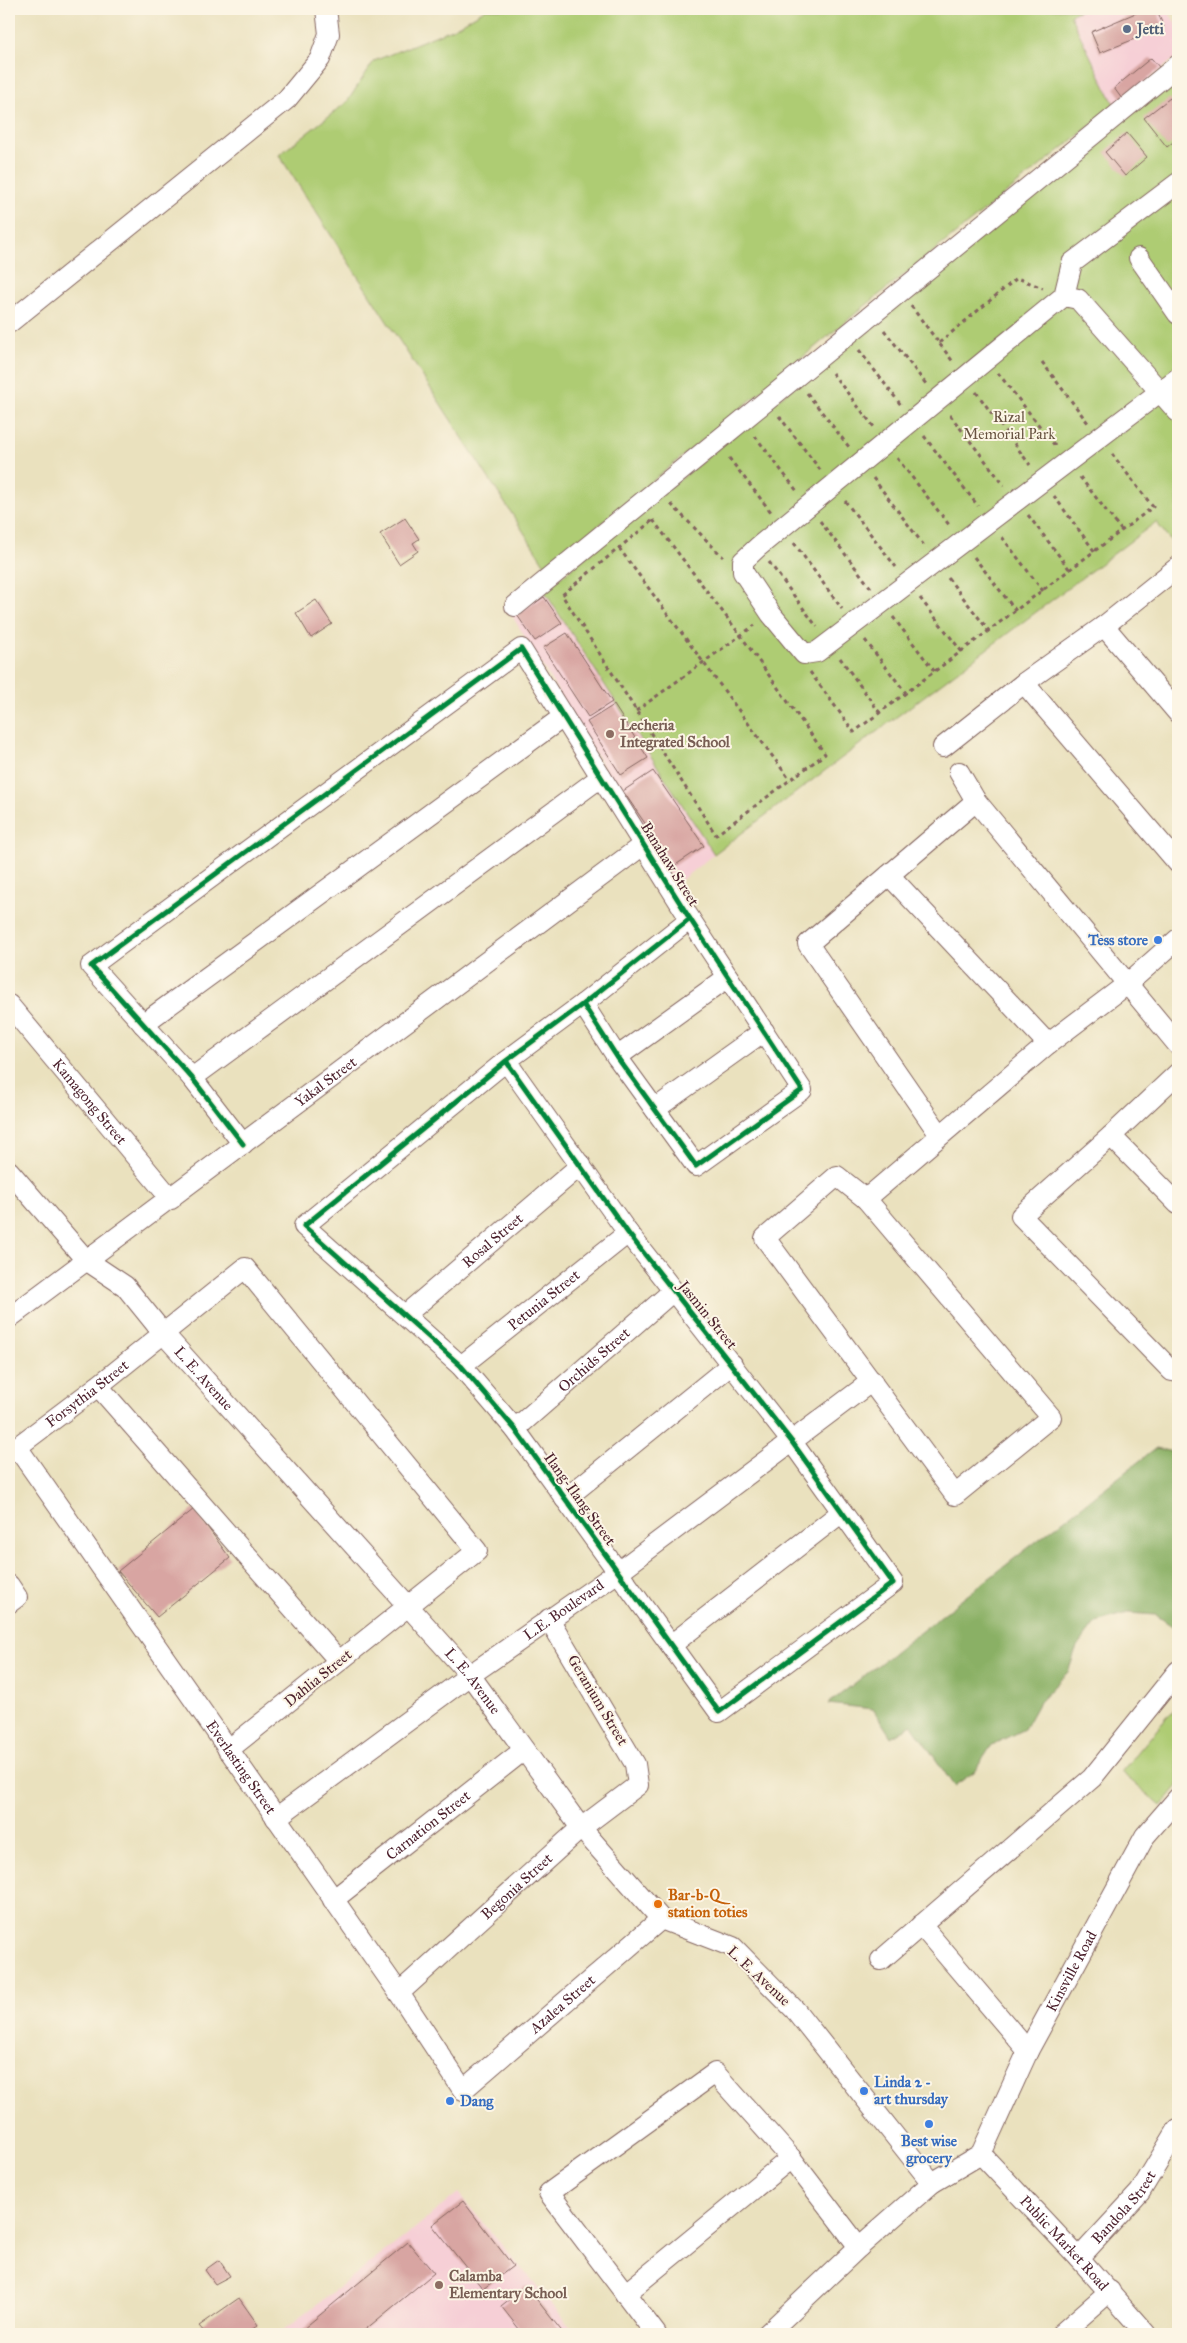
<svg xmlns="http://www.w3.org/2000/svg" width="1187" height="2343" font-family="'IM FELL Great Primer',serif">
	<rect width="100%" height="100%" fill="#fcf5e5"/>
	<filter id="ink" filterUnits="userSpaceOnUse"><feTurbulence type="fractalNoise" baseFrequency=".02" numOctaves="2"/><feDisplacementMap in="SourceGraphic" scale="10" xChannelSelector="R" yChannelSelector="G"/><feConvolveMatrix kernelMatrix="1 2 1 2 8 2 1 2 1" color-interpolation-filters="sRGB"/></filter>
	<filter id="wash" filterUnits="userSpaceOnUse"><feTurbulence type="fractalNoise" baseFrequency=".0096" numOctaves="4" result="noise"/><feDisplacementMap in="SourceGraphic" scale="20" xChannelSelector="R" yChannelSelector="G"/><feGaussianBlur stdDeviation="1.12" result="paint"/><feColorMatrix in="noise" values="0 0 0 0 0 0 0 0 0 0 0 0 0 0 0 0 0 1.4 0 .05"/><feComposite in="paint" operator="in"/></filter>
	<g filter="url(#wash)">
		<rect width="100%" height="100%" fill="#eae1be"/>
		<!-- built -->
		<g fill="#f6cfd6">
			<polygon points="1082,9 1167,9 1178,28 1178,56 1115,106 1070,14"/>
			<polygon points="544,591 714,854 675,885 511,614"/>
			<polygon points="458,2193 577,2334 278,2334 403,2238"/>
		</g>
		<!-- green -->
		<g fill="#aecc73" stroke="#7c764f">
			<polygon points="486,9 1082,9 1070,15 1115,106 855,314 547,568 279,155 347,102 374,61 454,28"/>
			<polygon points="1178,73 1178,550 1156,522 714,854 544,591"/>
			<polygon points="1176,1707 1178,1709 1178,1786 1161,1806 1121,1772"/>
		</g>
		<!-- forest -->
		<polygon fill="#8ab065" stroke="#6a6848" points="1156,1448 1178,1453 1178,1630 1156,1615 1128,1613 1096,1622 1077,1647 1068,1672 1039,1702 1024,1729 992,1745 974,1772 954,1786 912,1725 891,1737 873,1709 828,1704"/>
		<g id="blocks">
			<!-- building -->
			<g fill="#d8a5a2">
				<polygon points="1145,9 1156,9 1164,27 1100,53 1091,32"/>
				<polygon points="1151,58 1160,68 1122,99 1114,88"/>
				<polygon points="1170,98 1178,108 1178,138 1167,147 1144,118"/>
				<polygon points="1127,133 1147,157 1125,176 1105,152"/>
				<polygon points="405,518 419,539 413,543 418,551 399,564 380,534"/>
				<polygon points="544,597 562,623 535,641 517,615"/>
				<polygon points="316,600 332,624 311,638 296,613"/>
				<polygon points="567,633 612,702 588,717 543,648"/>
				<polygon points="614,705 648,758 621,775 587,722"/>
				<polygon points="653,771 704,846 674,866 623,791"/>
				<polygon points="194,1509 230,1558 157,1617 118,1571"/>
				<polygon points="463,2201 513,2266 483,2289 432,2225"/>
				<polygon points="408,2242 434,2273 360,2334 297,2334"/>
				<polygon points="219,2260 230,2276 215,2284 205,2270"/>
				<polygon points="526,2286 564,2334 523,2334 501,2306"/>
				<polygon points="239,2298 258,2325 246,2334 206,2334 199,2326"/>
			</g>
		</g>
	</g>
	<g filter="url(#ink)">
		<use href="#blocks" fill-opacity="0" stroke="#82635e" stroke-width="1"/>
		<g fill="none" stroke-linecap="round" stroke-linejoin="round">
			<defs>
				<g id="minor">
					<polyline points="1178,183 1072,263 1064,296 758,547 743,561 743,572 771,614 804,654 817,652 1178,378"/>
					<polyline points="1139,258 1178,314"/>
					<polyline points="1064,296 1078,299 1178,412"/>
					<polyline points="9,323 287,99 320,59 329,34 326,9"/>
					<polyline points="515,606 1178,65"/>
					<polyline points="1104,626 1178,713"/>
					<polyline points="1024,683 1178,863"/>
					<polyline points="943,747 1024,683 1104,626 1178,567"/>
					<polyline points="959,772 976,801 1178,1045"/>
					<polyline points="889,875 1048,1044"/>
					<path id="s1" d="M9 1005 171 1199"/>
					<polyline points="143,1024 563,717"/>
					<polyline points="617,1057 728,977"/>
					<polyline points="506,1061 628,1233 792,1442 893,1583 719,1712 515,1429 461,1366 304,1226 506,1061 583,1004 690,919"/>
					<polyline points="1178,1073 1111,1136 1021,1216 1172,1371 1178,1372"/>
					<polyline points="192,1078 601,777"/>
					<polyline points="655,1109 764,1031"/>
					<polyline points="940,1135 808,944 976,801"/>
					<polyline points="1111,1136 1178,1204"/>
					<polyline points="243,1144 192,1078 91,966 521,649 690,919 802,1090 696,1166 617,1057 583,1004"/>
					<path id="s2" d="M9 1171 86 1260 125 1286 163 1333 470 1675 581 1828 661 1919 733 1947 796 2011 932 2183"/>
					<polygon points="837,1176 866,1199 1051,1417 955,1495 765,1238"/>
					<polyline points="866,1199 1048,1044 1126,985 1178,939"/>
					<path id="s3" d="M405 1315 581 1165"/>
					<path id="s4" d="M9 1318 643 845"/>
					<path id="s5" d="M461 1366 628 1233"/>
					<polyline points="98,1386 339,1661"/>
					<path id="s6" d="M515 1429 673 1291"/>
					<path id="s7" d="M17 1447 399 1993 463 2090 661 1919"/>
					<path id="s8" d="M9 1453 98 1386 245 1268 477 1551 228 1750"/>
					<polyline points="565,1499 732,1364"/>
					<polyline points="9,1585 17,1597 9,1603"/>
					<polyline points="671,1645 842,1512"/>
					<path id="s9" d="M276 1818 470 1675 618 1572 872 1381"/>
					<path id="s10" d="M333 1900 524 1750"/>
					<polyline points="921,1925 1028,2051"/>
					<polyline points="881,1960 1092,1778 1178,1671"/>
					<path id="s11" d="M399 1993 581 1828 638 1785 635 1764 549 1619"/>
					<path id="s12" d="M981 2154 1028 2051 1145 1836 1178 1798"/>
					<path id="s13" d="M981 2154 1079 2258 1146 2334"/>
					<path id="s14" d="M1079 2258 1140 2192 1178 2129"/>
					<polyline points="625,2294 791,2158"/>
					<polyline points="656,2334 549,2193 715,2073 791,2158 859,2247"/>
					<polyline points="767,2334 859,2247 932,2183 981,2154"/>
					<polyline points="1061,2334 1110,2291"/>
				</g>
			</defs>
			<!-- minor casing -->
			<use href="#minor" stroke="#82635e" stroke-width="22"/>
			<!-- path -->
			<g stroke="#82635e" stroke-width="3" stroke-dasharray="4 4" stroke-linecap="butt">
				<polyline points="911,306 954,363"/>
				<polyline points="884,330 926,384"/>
				<polyline points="939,343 1017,278 1043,288"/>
				<polyline points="859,350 901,405"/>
				<polyline points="1042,362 1088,423"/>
				<polyline points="832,373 874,427"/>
				<polyline points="998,373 1056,447"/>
				<polyline points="976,392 1030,465"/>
				<polyline points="807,393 849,447"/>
				<polyline points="950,415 1004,485"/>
				<polyline points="779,416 821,471"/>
				<polyline points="755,436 797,491"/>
				<polyline points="924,436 978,506"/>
				<polyline points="729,458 771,512"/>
				<polyline points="897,458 950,526"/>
				<polyline points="1080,477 1122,531"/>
				<polyline points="873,478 925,547"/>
				<polyline points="1054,496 1095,552"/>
				<polyline points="845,501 896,567"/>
				<polyline points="671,504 723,557"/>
				<polyline points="1028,515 1070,570"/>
				<polygon points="653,520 741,636 825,754 716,835 562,595"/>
				<polyline points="820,521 871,588"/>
				<polyline points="1002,537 1043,591"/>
				<polyline points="794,543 842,609"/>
				<polyline points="619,548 790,780"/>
				<polyline points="974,557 1016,611"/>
				<polyline points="769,562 817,627"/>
				<polyline points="948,578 989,631"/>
				<polyline points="920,598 962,652"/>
				<polyline points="893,617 935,672"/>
				<polyline points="865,640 906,693"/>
				<polyline points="840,658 880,713"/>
				<polyline points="810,672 854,732 1153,507 1112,454"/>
				<polyline points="636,711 755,625"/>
			</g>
			<!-- minor -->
			<use href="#minor" stroke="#fff" stroke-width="20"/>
			<defs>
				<g id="cycleway">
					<polyline points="506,1061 628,1233 792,1442 893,1583 719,1712 515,1429 461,1366 304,1226 506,1061 583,1004 690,919"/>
					<polyline points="243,1144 192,1078 91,966 521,649 690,919 802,1090 696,1166 617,1057 583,1004"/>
				</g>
			</defs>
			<!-- cycleway casing -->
			<use href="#cycleway" stroke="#fcf5e5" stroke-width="8"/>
			<!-- cycleway -->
			<use href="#cycleway" stroke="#00873e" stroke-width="5"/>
		</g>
	</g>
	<!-- markers -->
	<circle fill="#5c6f8a" stroke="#fcf5e5" stroke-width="2" cx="1127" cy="29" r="5"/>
	<g fill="#8d6e63" stroke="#fcf5e5" stroke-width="2">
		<circle cx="610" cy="734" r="5"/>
		<circle cx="439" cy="2285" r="5"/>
	</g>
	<g fill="#3f7fe0" stroke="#fcf5e5" stroke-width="2">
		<circle cx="1158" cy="940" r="5"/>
		<circle cx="864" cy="2091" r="5"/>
		<circle cx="450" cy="2101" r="5"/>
		<circle cx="929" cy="2124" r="5"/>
	</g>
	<circle fill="#e8710a" stroke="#fcf5e5" stroke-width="2" cx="658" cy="1904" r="5"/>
	<g text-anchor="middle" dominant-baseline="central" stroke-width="4" stroke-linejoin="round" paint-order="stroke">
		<!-- service labels -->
		<g font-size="15" font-weight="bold" fill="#4e5e75" stroke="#fcf5e5" text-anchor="start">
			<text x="1137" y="29">Jetti</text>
		</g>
		<!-- park labels -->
		<g font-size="15" fill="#685341" stroke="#fcf5e5">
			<text x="1009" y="417">Rizal<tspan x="1009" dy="17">Memorial Park</tspan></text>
		</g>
		<!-- education labels -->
		<g font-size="15" font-weight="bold" fill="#785e54" stroke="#fcf5e5" text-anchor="start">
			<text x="620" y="725">Lecheria<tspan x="620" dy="17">Integrated School</tspan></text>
			<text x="449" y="2276">Calamba<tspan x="449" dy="17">Elementary School</tspan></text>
		</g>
		<!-- street labels -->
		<g font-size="15" fill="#4a1f2b" stroke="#fcf5e5">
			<text transform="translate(670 864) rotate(58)">Banahaw Street</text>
			<text stroke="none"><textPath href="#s4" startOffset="395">Yakal Street</textPath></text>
			<text stroke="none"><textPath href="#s1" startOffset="126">Kamagong Street</textPath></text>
			<text stroke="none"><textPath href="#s3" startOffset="115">Rosal Street</textPath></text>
			<text stroke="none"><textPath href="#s5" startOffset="106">Petunia Street</textPath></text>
			<text transform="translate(708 1315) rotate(51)">Jasmin Street</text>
			<text stroke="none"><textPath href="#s6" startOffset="105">Orchids Street</textPath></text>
			<text stroke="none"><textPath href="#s2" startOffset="286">L. E. Avenue</textPath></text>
			<text stroke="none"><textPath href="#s8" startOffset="98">Forsythia Street</textPath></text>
			<text transform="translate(580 1499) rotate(54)">Ilang-Ilang Street</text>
			<text stroke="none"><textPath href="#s9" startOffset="355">L.E. Boulevard</textPath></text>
			<text transform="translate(318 1678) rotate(-39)">Dahlia Street</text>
			<text stroke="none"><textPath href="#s2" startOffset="691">L. E. Avenue</textPath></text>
			<text transform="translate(598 1700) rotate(59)">Geranium Street</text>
			<text stroke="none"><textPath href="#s7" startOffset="391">Everlasting Street</textPath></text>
			<text stroke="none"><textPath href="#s10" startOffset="121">Carnation Street</textPath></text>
			<text stroke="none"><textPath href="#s11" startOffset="159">Begonia Street</textPath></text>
			<text stroke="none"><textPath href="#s12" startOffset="204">Kinsville Road</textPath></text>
			<text transform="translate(759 1976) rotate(43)">L. E. Avenue</text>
			<text stroke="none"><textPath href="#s7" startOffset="914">Azalea Street</textPath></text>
			<text stroke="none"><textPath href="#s14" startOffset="68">Bandola Street</textPath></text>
			<text stroke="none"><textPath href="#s13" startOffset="122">Public Market Road</textPath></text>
		</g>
		<!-- shop labels -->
		<g font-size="15" font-weight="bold" fill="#366cbe" stroke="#fcf5e5" text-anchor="start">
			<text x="1148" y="940" text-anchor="end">Tess store</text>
			<text x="874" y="2082">Linda 2 -<tspan x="874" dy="17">art thursday</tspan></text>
			<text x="460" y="2101">Dang</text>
			<text x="929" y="2141" text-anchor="middle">Best wise<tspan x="929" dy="17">grocery</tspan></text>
		</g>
		<!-- food labels -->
		<g font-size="15" font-weight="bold" fill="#c56008" stroke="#fcf5e5" text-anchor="start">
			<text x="668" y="1895">Bar-b-Q<tspan x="668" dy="17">station toties</tspan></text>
		</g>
	</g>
	<!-- margin -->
	<rect width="1187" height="2343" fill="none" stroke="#fcf5e5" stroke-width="30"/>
</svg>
